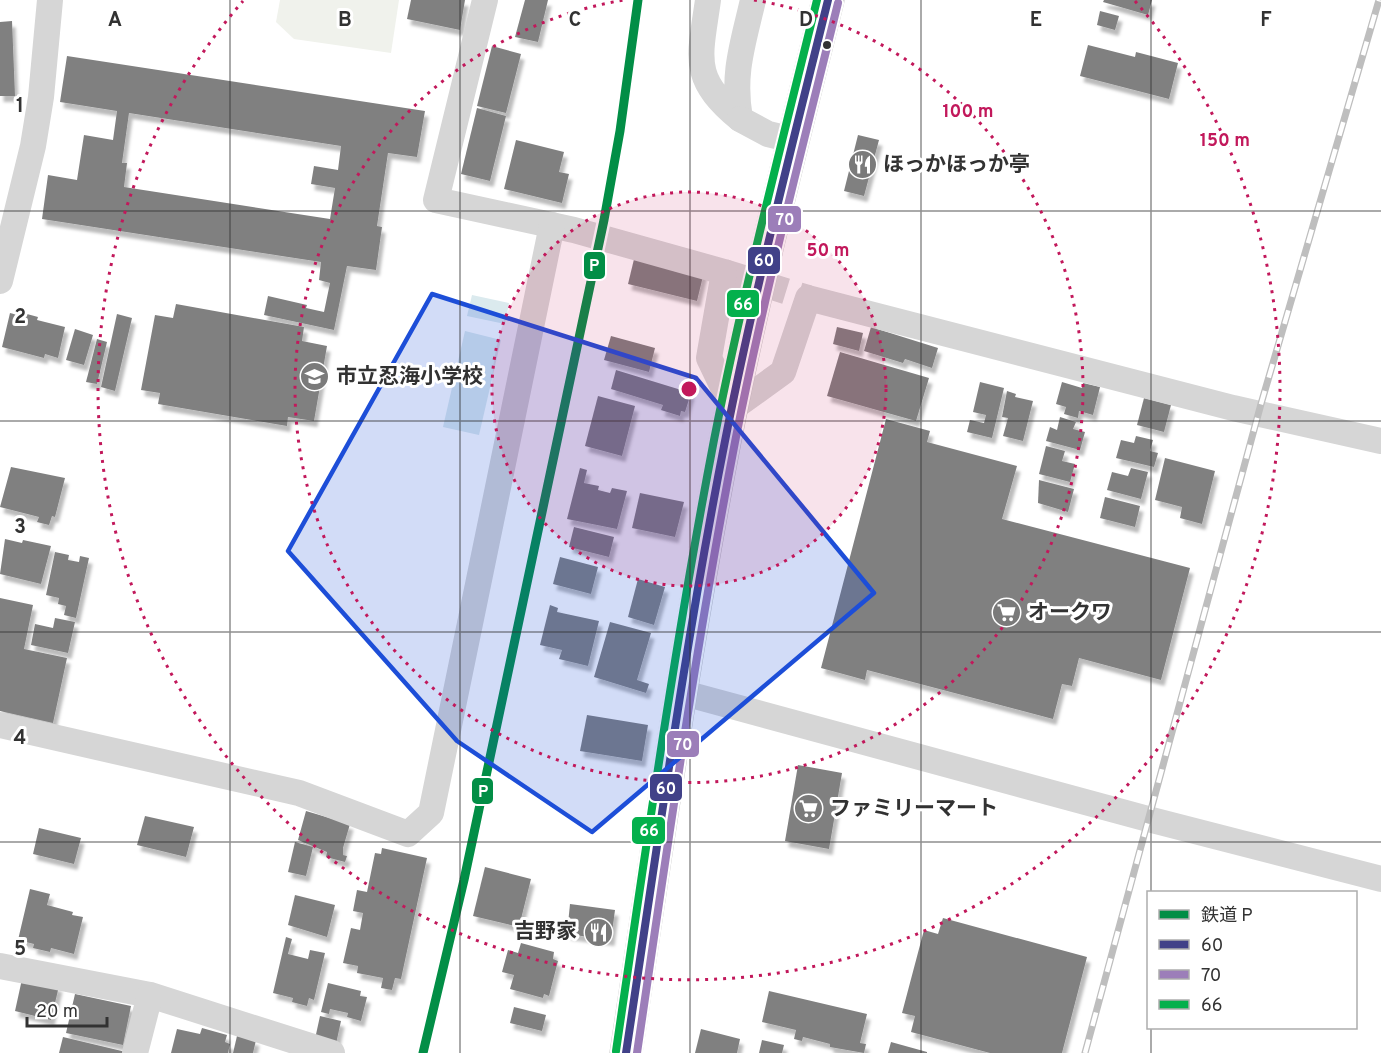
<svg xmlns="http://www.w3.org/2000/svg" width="1381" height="1053" font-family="Overpass,'Noto Sans JP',sans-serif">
	<defs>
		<filter id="shadow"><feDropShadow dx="3.5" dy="6" stdDeviation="1.5" flood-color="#0004"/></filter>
	</defs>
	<rect width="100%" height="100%" fill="#fff"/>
	<!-- green -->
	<polygon fill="#f0f2ec" points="280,0 399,0 391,53 294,39 276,22"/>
	<!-- water -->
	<g fill="#dbeaee">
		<polygon points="472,295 509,303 505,324 467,316"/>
		<polygon points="465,331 501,340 479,435 443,427"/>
	</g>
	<!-- building -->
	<g fill="#808080" fill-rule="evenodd" filter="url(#shadow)">
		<polygon points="411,0 465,0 460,30 407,19"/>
		<polygon points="525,0 548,0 538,42 515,37"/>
		<polygon points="1104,0 1152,0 1148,15 1103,2"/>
		<polygon points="1100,11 1119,16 1115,30 1097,25"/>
		<polygon points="12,21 15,96 0,96 0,22"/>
		<polygon points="1088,45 1135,57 1136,52 1178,63 1169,99 1080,76"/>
		<polygon points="492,46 521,54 506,113 477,106"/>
		<path d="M67 56 425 111 417 157 388 153 377 226 382 227 376 270 347 266 334 330 264 315 268 296 307 305 306 308 324 312 330 283 319 280 321 262 42 219 48 175 77 180 84 135 113 140 117 111 60 102ZM129 113 341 146 338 170 314 166 311 184 335 188 330 219 124 187 127 163H122Z"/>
		<polygon points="477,108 506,116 490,181 461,174"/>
		<polygon points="858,135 879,140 864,196 844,191"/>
		<polygon points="516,140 564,152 559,172 569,174 562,203 504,189"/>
		<polygon points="635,255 704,272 697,301 628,284"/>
		<polygon points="176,304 304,327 302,341 327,346 314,421 288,417 287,426 158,404 160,393 141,390 155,315 173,318"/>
		<polygon points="10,313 26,317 27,314 38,317 37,320 65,327 58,358 45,354 44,358 2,347"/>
		<polygon points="117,314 132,318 115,391 101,387"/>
		<polygon points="837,327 863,333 859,351 833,344"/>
		<polygon points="871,327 938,348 932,368 905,359 903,363 864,351"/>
		<polygon points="75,329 93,335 84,365 66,360"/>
		<polygon points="611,336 655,348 649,372 604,360"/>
		<polygon points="97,339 107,342 97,384 86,382"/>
		<polygon points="840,352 929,378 916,421 827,396"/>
		<polygon points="616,370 691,393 685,412 681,411 680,416 661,410 663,405 611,389"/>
		<polygon points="980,382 1004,388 992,438 967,432 970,420 984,423 986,415 973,412"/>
		<polygon points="1062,382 1082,388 1083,383 1100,387 1093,415 1079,411 1078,418 1064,414 1066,407 1056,404"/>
		<polygon points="1007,391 1016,394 1015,397 1033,401 1023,441 1003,436 1008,418 1002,417"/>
		<polygon points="598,396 635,406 622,456 585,446"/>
		<polygon points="1144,398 1171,405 1164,432 1137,425"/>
		<polygon points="1060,417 1076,422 1073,429 1085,432 1080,450 1046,441 1050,427 1057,430"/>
		<polygon points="886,419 930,431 927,442 1017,466 1002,519 1190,568 1161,680 1079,658 1072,686 1062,684 1053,719 867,670 865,680 821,668"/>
		<polygon points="1136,436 1153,440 1150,451 1158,453 1154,467 1116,458 1121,440 1134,443"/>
		<polygon points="1046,446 1065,451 1062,461 1075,464 1070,482 1039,474"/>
		<polygon points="1165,458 1215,471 1202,524 1180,518 1182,507 1155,500"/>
		<polygon points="11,467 65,478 55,517 52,516 49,525 37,522 39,517 0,507"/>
		<polygon points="580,468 587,470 584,483 599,486 598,490 610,493 612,488 627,491 617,529 567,519"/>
		<polygon points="1131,468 1148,472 1141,499 1107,490 1112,472 1128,476"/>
		<polygon points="1039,480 1074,489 1068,512 1038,503"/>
		<polygon points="640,493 684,502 675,537 632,528"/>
		<polygon points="1105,497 1140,506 1135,527 1100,518"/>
		<polygon points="574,527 614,537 609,557 569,547"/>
		<polygon points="5,539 22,543 23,540 51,546 41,584 0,574"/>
		<polygon points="55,552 69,555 68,560 79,562 80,556 89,558 76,618 64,615 66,606 58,604 59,598 46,595"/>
		<polygon points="560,557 598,567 591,594 553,584"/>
		<polygon points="638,579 665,587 654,625 628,617"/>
		<polygon points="0,598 33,605 24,649 67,658 53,723 0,711"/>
		<polygon points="550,605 558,608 557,612 599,621 588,666 559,659 562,650 540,645"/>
		<polygon points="55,618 75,622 68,653 31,645 35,624 53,628"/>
		<polygon points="610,622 651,633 637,680 649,684 646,693 594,677"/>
		<polygon points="587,715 648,725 642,761 580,751"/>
		<polygon points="798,765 842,773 829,849 785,841"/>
		<polygon points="306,811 350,824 343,848 343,855 347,856 345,862 326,857 327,852 298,840"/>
		<polygon points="145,816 194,827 186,857 137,845"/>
		<polygon points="39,828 81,838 74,864 33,854"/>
		<polygon points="295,842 313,847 306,876 288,872"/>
		<polygon points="382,848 427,858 401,979 395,978 392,990 381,988 383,978 357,973 358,966 343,963 351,928 360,930 363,913 353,911 357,890 367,892 375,853 381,854"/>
		<polygon points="485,867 531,879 519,927 473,916"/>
		<polygon points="30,889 50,894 47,905 73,912 72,915 83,917 74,954 51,948 50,952 33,948 34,944 18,940"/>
		<polygon points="295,895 335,905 327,937 288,925"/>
		<polygon points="570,904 615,910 611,940 567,934"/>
		<polygon points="943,918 1087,957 1062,1053 990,1053 911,1032 915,1016 902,1013 924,930 938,934"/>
		<polygon points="286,937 292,939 288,954 308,959 310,950 325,953 314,1000 309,998 307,1006 292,1002 293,998 273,993"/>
		<polygon points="521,943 554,952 553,959 558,961 549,996 544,994 543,998 510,989 514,975 502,972 508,950 518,953"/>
		<polygon points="22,979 59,986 51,1020 15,1011"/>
		<polygon points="328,983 361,991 360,996 367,997 361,1021 347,1017 348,1013 330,1009 329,1014 321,1012"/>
		<polygon points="769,991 867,1014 860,1043 866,1044 864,1053 830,1047 830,1044 803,1037 802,1041 794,1039 796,1030 762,1022"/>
		<polygon points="75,994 131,1006 123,1045 66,1033"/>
		<polygon points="514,1007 546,1015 542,1031 510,1023"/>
		<polygon points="320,1016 341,1021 336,1044 315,1039"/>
		<polygon points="202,1028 227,1035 225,1042 230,1044 228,1053 171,1053 177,1029 200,1034"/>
		<polygon points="701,1029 740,1039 737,1053 695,1053"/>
		<polygon points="237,1036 256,1040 253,1053 233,1053"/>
		<polygon points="63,1037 126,1052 126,1053 59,1053"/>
		<polygon points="762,1040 784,1045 782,1053 759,1053"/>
		<polygon points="891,1042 927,1052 927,1053 888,1053"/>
	</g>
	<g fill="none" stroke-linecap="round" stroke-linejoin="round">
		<!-- minor-tunnel -->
		<polyline stroke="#d6d6d6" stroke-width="26" stroke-dasharray="26 13" stroke-linecap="butt" points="724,272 808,298"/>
		<!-- minor -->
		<g stroke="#d6d6d6" stroke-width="26">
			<polyline points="485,0 436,200 574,230 724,272 709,358 733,408 783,372 808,298 1233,408 1381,441"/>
			<path d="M708 0C700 58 690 78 740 119 732 73 743 44 753 0"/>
			<polyline points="740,119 768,134 793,140"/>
			<polyline points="0,281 33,146 41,97 50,0"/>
			<polyline points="680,692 1148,819 1381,879"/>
			<polyline points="0,725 299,793 408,834 431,813 552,225"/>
			<polyline points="0,966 150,995 332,1053"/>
			<polyline points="135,1053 150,995"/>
		</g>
		<!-- highway -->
		<path stroke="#c4c4c4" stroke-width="33" d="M626 1053C657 848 686 644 725 441 754 293 792 146 828 0"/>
		<defs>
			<polyline id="rail" points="1085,1053 1261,404 1379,0"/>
		</defs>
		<!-- rail casing -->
		<use href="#rail" stroke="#bebebe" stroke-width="7"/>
		<!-- rail -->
		<use href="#rail" stroke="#fff" stroke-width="4.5" stroke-dasharray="14" stroke-linecap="butt"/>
		<defs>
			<path id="bus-1" d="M626 1053C657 849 685 644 725 441 754 293 792 146 828 0"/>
			<path id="bus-2" d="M637 1053C667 849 696 645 735 442 764 295 802 149 838 3"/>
			<path id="bus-3" d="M616 1051C646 847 675 643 714 440 743 292 781 146 817 0"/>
		</defs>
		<!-- bus-1 casing -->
		<use href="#bus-1" stroke="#fff" stroke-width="12"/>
		<!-- bus-2 casing -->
		<use href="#bus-2" stroke="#fff" stroke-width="12"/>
		<!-- bus-3 casing -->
		<use href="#bus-3" stroke="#fff" stroke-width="12"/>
		<!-- bus-1 -->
		<use href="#bus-1" stroke="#414188" stroke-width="8"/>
		<!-- bus-2 -->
		<use href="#bus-2" stroke="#9c7eb9" stroke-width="8"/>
		<!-- bus-3 -->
		<use href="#bus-3" stroke="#04b04c" stroke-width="8"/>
		<defs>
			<polyline id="rail-1" points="423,1053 464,880 604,220 620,131 638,0"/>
		</defs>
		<!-- rail-1 casing -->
		<use href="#rail-1" stroke="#fff" stroke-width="14"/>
		<!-- rail-1 -->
		<use href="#rail-1" stroke="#028e46" stroke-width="9"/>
	</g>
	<!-- marked area -->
	<path fill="#1d4ed8" fill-opacity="0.2" stroke="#1d4ed8" stroke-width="4.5" stroke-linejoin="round" d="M432 294 696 378 874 593 592 832 457 741 288 551Z"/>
	<!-- grid -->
	<path fill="none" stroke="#323232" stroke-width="1.5" stroke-opacity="0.55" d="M230 0V1053M460 0V1053M690 0V1053M921 0V1053M1151 0V892M0 211H1381M0 421H1381M0 632H1381M0 842H1381M1151 1028V1053"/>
	<!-- distance rings -->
	<circle cx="689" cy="389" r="197" fill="#c2185b" fill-opacity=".12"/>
	<g fill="none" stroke="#c2185b" stroke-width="3" stroke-dasharray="3 6">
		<circle cx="689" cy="389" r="197"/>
		<path d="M754 0A394 394 0 1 1 624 0"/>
		<path d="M1135 1A591 591 0 1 1 243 1"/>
	</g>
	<!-- icons -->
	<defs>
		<symbol id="restaurant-disc" viewBox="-11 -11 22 22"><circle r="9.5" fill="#7a7a7a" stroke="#fff"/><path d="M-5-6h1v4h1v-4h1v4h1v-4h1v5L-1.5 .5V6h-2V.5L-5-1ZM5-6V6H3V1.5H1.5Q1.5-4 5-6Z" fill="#fff"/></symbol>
		<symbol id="school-disc" viewBox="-11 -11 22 22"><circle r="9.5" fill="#7a7a7a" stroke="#fff"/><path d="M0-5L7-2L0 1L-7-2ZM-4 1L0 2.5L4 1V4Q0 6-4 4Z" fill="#fff"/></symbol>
		<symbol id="supermarket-disc" viewBox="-11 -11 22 22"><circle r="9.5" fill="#7a7a7a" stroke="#fff"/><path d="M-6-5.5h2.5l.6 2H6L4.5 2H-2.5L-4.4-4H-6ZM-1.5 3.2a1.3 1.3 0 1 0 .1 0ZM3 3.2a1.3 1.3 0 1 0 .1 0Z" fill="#fff"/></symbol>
	</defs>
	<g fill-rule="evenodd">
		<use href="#restaurant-disc" x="846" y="148" width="33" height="33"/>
		<use href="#school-disc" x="298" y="360" width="33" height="33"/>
		<use href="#supermarket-disc" x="990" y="596" width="33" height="33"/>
		<use href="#supermarket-disc" x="792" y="792" width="33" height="33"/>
		<use href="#restaurant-disc" x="582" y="916" width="33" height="33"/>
	</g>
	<!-- markers -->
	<circle fill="#323232" stroke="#fff" stroke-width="2" cx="827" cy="45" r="5"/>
	<g text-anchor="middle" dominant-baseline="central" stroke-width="6" stroke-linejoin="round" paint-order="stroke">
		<!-- poi labels -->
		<g font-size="21" font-weight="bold" fill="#323232" stroke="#fff" text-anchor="start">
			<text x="883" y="165">ほっかほっか亭</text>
			<text x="336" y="377">市立忍海小学校</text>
			<text x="1028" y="613">オークワ</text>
			<text x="830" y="809">ファミリーマート</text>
			<text x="577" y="932" text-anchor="end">吉野家</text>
		</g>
	</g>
	<g font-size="20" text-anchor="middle" font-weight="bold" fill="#323232" stroke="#fff" stroke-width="6" stroke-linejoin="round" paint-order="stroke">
		<text x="115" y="26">A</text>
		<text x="345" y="26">B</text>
		<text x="575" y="26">C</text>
		<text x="806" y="26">D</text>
		<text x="1036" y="26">E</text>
		<text x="1266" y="26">F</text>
		<text x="20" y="112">1</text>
		<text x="20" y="323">2</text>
		<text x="20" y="533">3</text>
		<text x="20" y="744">4</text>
		<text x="20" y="955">5</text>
	</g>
	<circle cx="689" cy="389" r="9" fill="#c2185b" stroke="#fff" stroke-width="3"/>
	<g font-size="18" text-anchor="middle" font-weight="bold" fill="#c2185b" stroke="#fff" stroke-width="6" stroke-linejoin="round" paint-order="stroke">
		<text x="968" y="117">100 m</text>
		<text x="1225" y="146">150 m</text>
		<text x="828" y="256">50 m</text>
	</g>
	<g stroke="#fff" stroke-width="2">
		<rect x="767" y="205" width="35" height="28" rx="6" fill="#9c7eb9"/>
		<rect x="747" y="246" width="34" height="29" rx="6" fill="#414188"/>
		<rect x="583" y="251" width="23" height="29" rx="6" fill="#028e46"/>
		<rect x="726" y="289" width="34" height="29" rx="6" fill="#04b04c"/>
		<rect x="666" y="730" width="34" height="28" rx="6" fill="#9c7eb9"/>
		<rect x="649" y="773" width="34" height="29" rx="6" fill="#414188"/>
		<rect x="471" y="777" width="23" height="28" rx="6" fill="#028e46"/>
		<rect x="631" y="816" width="35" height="29" rx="6" fill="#04b04c"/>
	</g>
	<g font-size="16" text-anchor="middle" font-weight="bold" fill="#fff">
		<text x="785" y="225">70</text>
		<text x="764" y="266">60</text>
		<text x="594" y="271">P</text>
		<text x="743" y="310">66</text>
		<text x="683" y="750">70</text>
		<text x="666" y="794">60</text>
		<text x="483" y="797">P</text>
		<text x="649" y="836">66</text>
	</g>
	<!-- legend -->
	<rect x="1147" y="891" width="210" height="138" fill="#ffffff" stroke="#adadad" stroke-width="1.5"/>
	<rect x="1159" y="910" width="30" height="9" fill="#028e46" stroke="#adadad" stroke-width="1.5"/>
	<text x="1201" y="921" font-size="18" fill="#323232">鉄道 P</text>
	<rect x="1159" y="940" width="30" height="9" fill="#414188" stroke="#adadad" stroke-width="1.5"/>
	<text x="1201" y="951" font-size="18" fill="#323232">60</text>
	<rect x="1159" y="970" width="30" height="9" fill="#9c7eb9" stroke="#adadad" stroke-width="1.5"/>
	<text x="1201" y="981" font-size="18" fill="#323232">70</text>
	<rect x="1159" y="1000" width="30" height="9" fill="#04b04c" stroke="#adadad" stroke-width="1.5"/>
	<text x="1201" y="1011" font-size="18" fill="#323232">66</text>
	<!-- scale -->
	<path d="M27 1017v9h80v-9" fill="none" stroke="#323232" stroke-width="3"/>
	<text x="36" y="1017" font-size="18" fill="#323232" stroke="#ffffff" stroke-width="4.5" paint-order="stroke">20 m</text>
</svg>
